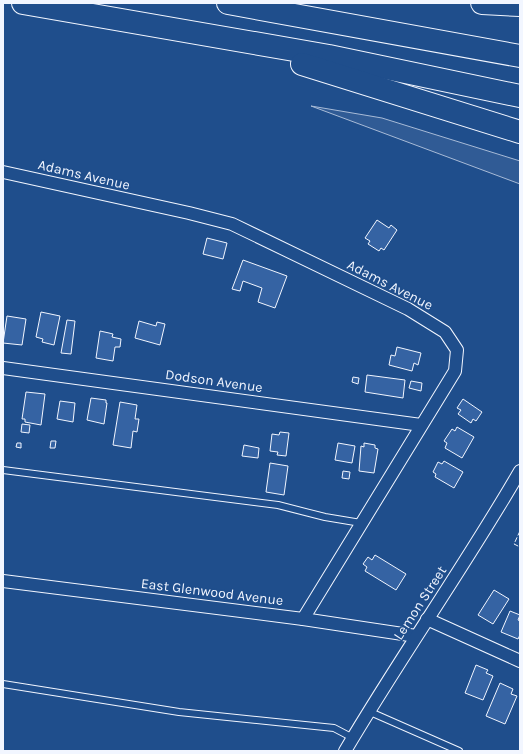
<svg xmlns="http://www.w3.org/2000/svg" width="523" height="754" font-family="Karla,sans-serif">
	<rect width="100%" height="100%" fill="#1f4e8c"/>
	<!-- built -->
	<polygon fill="#305b95" stroke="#a8bbd7" points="311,106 382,118 520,161 520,184"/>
	<!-- building -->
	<g fill="#3563a3" stroke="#f2f6ff">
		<polygon points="377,220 389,228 391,225 397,230 384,250 381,248 379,251 368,244 370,241 365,238"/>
		<polygon points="207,238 227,243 223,259 203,254"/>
		<polygon points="243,260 287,276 275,308 258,302 262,288 243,281 240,291 232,289"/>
		<polygon points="41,312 60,316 54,345 42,342 43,339 36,337"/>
		<polygon points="7,316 26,319 22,345 3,343"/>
		<polygon points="67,320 75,321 71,354 61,353"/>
		<polygon points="139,321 156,326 157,322 165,324 160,345 135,338"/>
		<polygon points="100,331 109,333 113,334 112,337 121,339 120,347 115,347 113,361 96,358"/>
		<polygon points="397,347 421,353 418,365 414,363 412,371 389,365 391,355 395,356"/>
		<polygon points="367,375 405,380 403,398 365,392"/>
		<polygon points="353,377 359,378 358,384 352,382"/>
		<polygon points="411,381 422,383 421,391 409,388"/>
		<polygon points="26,392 45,394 41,425 25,422 25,419 22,419"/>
		<polygon points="91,398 106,400 106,403 107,403 104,424 87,420"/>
		<polygon points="463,399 482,412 476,421 473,419 471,423 458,414 461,410 457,408"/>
		<polygon points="60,401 75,403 73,422 57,419"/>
		<polygon points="120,402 137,405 135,419 139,419 137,432 133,431 131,448 113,445"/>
		<polygon points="22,424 30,425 29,433 21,432"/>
		<polygon points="457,427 474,437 462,458 445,448 447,443 444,441 452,429 455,431"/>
		<polygon points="280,432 289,433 286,456 277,455 278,452 270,451 272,434 279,435"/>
		<polygon points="51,441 56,441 55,448 50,448"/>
		<polygon points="17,443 21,443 21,448 16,447"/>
		<polygon points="338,443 355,446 352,463 335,460"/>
		<polygon points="364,443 375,445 375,448 378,449 374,473 359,471 361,446 364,447"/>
		<polygon points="244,445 259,448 258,458 242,456"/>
		<polygon points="444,461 463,472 454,488 435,477 436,474 433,472 438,462 442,464"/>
		<polygon points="270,463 288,466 284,495 266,492"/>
		<polygon points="343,471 350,472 349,479 342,478"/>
		<polygon points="375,555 406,574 396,590 365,571 367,567 363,564 368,557 372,560"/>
		<polygon points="494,590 509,599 493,624 478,615"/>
		<polygon points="510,611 520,615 518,620 520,621 520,635 518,639 501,632"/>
		<polygon points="476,665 488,670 486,673 493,676 483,700 465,693"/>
		<polygon points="500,683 513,689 511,694 517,696 505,724 486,716"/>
	</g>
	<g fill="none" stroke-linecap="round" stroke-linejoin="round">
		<defs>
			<g id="lane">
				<polyline points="3,470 278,505 325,517 361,523"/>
				<polyline points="3,684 179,712 334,728 353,738"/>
				<polyline points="368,711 459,751"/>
			</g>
			<g id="street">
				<polyline points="3,172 189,213 232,224 408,309 445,332 457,350 455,371 303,619"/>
				<polyline points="3,368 421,425"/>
				<polyline points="3,581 303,619 416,636"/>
				<polyline points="427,619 520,661"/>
				<path d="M345 751C401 656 465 566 520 471"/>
			</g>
			<g id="highway">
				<polyline points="23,3 329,56 520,96"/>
				<polyline points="228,3 520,56"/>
				<polyline points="482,3 520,5"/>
				<polyline points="302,64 520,132"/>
			</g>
		</defs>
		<!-- lane casing -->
		<use href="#lane" stroke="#f2f6ff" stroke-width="8"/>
		<!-- street casing -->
		<use href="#street" stroke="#f2f6ff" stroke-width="14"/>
		<!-- highway casing -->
		<use href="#highway" stroke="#f2f6ff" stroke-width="24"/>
		<!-- lane -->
		<use href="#lane" stroke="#1f4e8c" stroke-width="6"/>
		<!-- street -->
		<use href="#street" stroke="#1f4e8c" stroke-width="12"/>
		<!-- highway -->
		<use href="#highway" stroke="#1f4e8c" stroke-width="22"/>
		<!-- fence -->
		<polyline stroke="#f2f6ff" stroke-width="1" stroke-dasharray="5 2" stroke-linecap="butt" points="520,531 514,544 520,547"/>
	</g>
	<g text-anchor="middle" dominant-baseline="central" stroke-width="3" stroke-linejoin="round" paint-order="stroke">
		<!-- street labels -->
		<g font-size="14" fill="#f2f6ff" stroke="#1f4e8c">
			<text transform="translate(84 175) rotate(13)">Adams Avenue</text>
			<text transform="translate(390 285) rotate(27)">Adams Avenue</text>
			<text transform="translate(214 381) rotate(8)">Dodson Avenue</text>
			<text transform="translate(212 592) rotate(7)">East Glenwood Avenue</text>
			<text transform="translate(420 603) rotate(-57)">Lemon Street</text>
		</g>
	</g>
	<!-- border -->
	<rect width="523" height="754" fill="none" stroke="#f2f6ff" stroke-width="8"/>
</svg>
